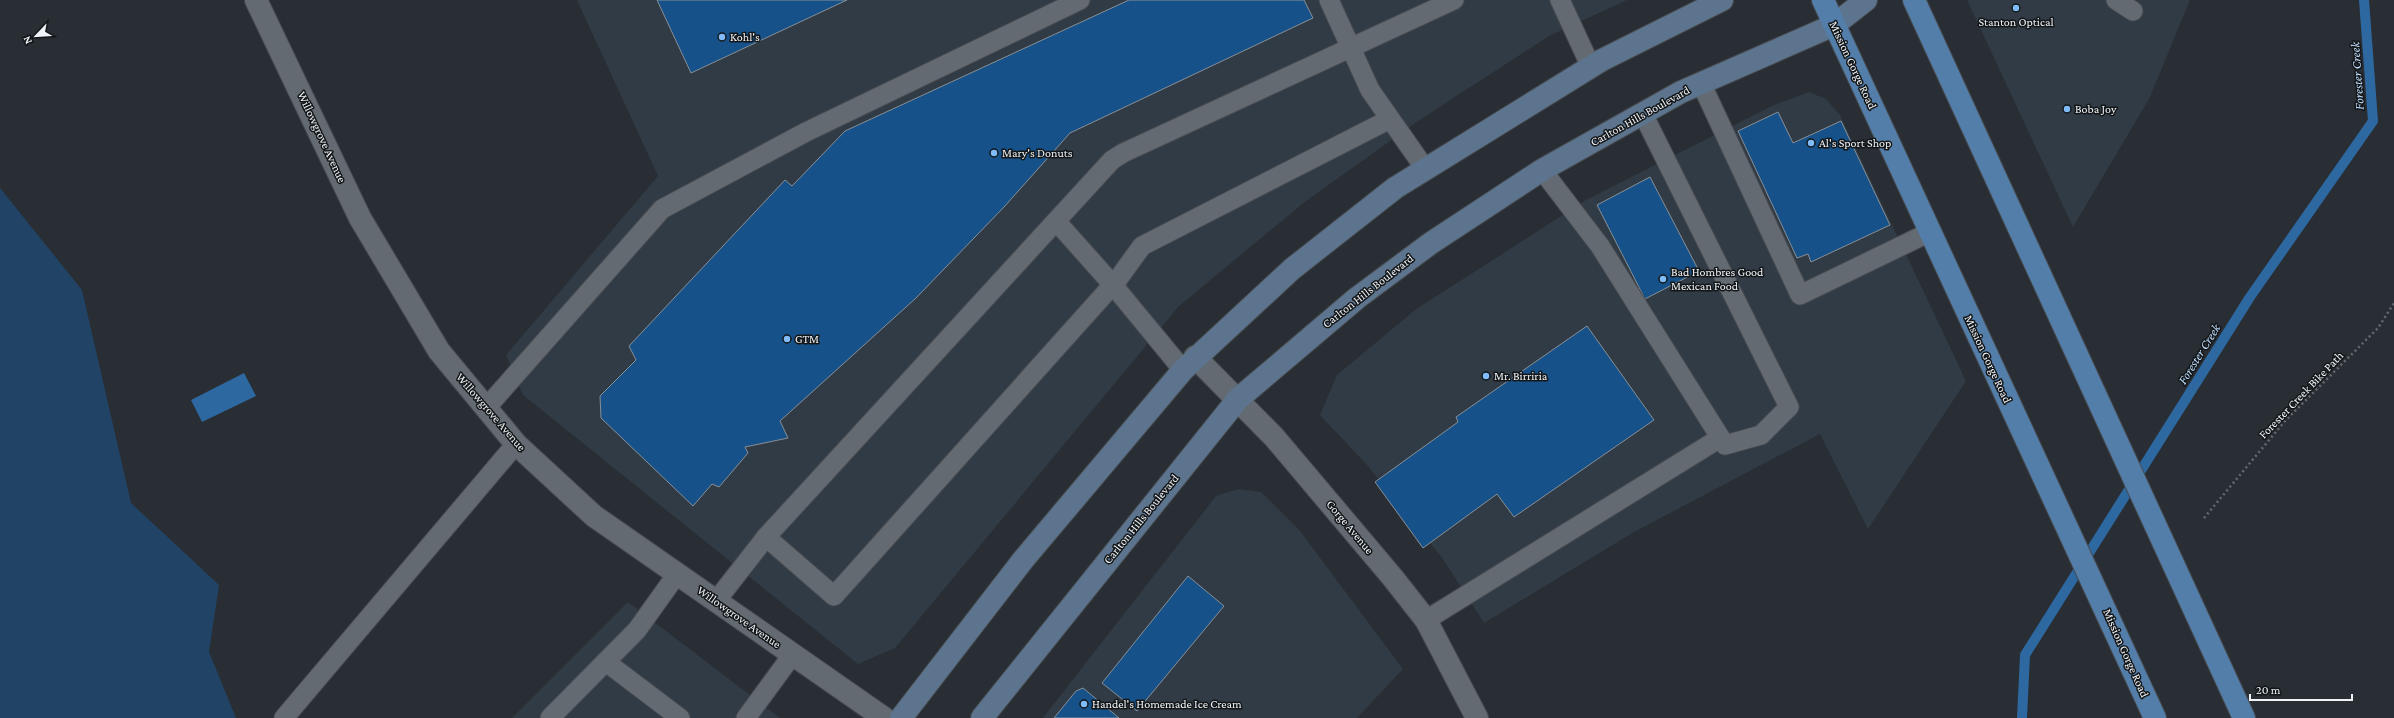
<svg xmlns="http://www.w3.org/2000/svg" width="2394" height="718" font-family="'Crimson Pro',serif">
	<rect width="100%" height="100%" fill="#282e34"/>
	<!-- built -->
	<g fill="#313b45">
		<polygon points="577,0 1627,0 1549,36 1421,119 1306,201 1179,306 895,648 858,664 523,395 506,355 658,176"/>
		<polygon points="1967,0 2190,0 2149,99 2073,227"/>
		<polygon points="1809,92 1826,99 1840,115 1966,381 1868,529 1820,434 1634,532 1484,623 1443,559 1367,465 1320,415 1337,375 1415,310 1586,200 1774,105"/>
		<polygon points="1238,489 1261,492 1300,531 1403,669 1357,718 1043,718 1216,496"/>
		<polygon points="628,602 780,718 512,718"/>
	</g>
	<!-- green -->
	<polygon fill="#214365" points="0,188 82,290 131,503 219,585 209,652 236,718 0,718"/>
	<!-- water -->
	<polygon fill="#2e68a0" points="244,373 256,396 202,422 191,400"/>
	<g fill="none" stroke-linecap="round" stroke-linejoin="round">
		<!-- stream -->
		<polyline stroke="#2e68a0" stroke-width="10" points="2022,718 2025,655 2250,297 2373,121 2364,0"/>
	</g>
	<!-- building -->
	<g fill="#165289" stroke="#888f96">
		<polygon points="657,0 847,0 691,73"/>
		<polygon points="1129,0 1304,0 1313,18 1070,133 1004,207 916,298 780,421 788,438 745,447 748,453 719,487 712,484 693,506 601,418 600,396 636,360 629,346 785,180 792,186 845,131"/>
		<polygon points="1778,112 1793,143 1841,121 1890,225 1811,262 1808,254 1797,258 1738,131"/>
		<polygon points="1650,177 1699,271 1645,299 1597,205"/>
		<polygon points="1587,326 1654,420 1514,517 1497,494 1423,548 1375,482 1458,422 1456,417"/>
		<polygon points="1188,576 1224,606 1137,711 1102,683"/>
		<polygon points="1083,688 1119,718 1054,718 1076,691"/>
	</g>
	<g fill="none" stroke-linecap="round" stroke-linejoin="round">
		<defs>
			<g id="service">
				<polyline points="1329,0 1370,90 1426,170"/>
				<polyline points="1560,0 1591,67"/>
				<polyline points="2116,0 2133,11"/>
				<polyline points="1701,83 1800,295 1930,232"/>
				<polyline points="1390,119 1142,246 1118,279 834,596 766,537 1112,160 1123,153 1454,0"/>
				<polyline points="1542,170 1600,246 1725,445 1761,435 1789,407 1643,114"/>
				<polyline points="1056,221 1113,285 1183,370"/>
				<polyline points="486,408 662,209 806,132 1080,0"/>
				<polyline points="716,601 766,537"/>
				<polyline points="1426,620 1720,438"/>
				<polyline points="606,662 680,718"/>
				<polyline points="284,718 516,444"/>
				<polyline points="550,718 637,630 677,574"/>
				<polyline points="746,718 793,654"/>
			</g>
			<g id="minor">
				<polyline points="256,0 360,218 439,351 516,444 594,516 884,718"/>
				<polyline points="1195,357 1274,437 1393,578 1426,620 1477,718"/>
			</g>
			<g id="secondary">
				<polyline points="901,718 1023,560 1183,370 1292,269 1395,188 1602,60 1722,0"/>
				<polyline points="982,718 1238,399 1357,298 1431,243 1542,170 1681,92 1834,25 1866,0"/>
			</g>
			<g id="primary">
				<polyline points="1823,0 2155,718"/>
				<polyline points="1914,0 2244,718"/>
			</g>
		</defs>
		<!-- service casing -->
		<use href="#service" stroke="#474b50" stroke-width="21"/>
		<!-- minor casing -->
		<use href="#minor" stroke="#474b50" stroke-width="24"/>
		<!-- secondary casing -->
		<use href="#secondary" stroke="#474b50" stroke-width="24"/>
		<!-- primary casing -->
		<use href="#primary" stroke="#474b50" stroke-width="24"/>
		<!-- path -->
		<polyline stroke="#646a6f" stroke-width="2.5" stroke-dasharray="2 3" stroke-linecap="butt" points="2204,518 2285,421 2378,328 2394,303"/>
		<!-- service -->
		<use href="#service" stroke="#646a71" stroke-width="19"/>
		<!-- minor -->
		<use href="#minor" stroke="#646a71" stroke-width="22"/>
		<!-- secondary -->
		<use href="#secondary" stroke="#5c748e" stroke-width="22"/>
		<!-- primary -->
		<use href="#primary" stroke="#537eaa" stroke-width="22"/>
	</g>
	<!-- markers -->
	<g fill="#81bcfa" stroke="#131618" stroke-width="1.5">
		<circle cx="2016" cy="8" r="4"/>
		<circle cx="722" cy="37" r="4"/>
		<circle cx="2067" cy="109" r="4"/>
		<circle cx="1811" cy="143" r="4"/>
		<circle cx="994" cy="153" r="4"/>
		<circle cx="1663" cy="279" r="4"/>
		<circle cx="787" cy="339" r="4"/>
		<circle cx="1486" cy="376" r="4"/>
		<circle cx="1084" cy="704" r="4"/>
	</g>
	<g text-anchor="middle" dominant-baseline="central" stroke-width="3" stroke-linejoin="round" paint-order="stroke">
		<!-- poi labels -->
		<g font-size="12" fill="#f0f4f8" stroke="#131618" text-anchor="start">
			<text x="2016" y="22" text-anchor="middle">Stanton Optical</text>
			<text x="730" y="37">Kohl's</text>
			<text x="2075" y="109">Boba Joy</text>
			<text x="1819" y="143">Al's Sport Shop</text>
			<text x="1002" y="153">Mary's Donuts</text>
			<text x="1671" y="272">Bad Hombres Good<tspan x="1671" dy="14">Mexican Food</tspan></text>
			<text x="795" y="339">GTM</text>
			<text x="1494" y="376">Mr. Birriria</text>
			<text x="1092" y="704">Handel's Homemade Ice Cream</text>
		</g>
		<!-- street labels -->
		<g font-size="12" fill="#f0f4f8" stroke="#131618">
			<text transform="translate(1853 65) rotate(65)">Mission Gorge Road</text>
			<text transform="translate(1640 116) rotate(-29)">Carlton Hills Boulevard</text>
			<text transform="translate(322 137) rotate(65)">Willowgrove Avenue</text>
			<text transform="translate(1368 291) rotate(-38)">Carlton Hills Boulevard</text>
			<text transform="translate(1988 359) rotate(65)">Mission Gorge Road</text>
			<text transform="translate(2301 395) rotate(-46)">Forester Creek Bike Path</text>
			<text transform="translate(491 412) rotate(49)">Willowgrove Avenue</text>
			<text transform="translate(1141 519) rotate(-51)">Carlton Hills Boulevard</text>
			<text transform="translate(1350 527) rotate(50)">Gorge Avenue</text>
			<text transform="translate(739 617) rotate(35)">Willowgrove Avenue</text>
			<text transform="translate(2126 653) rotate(66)">Mission Gorge Road</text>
		</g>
		<!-- water labels -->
		<g font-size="13" font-style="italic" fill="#c0dfff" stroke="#131618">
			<text transform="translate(2357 76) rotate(-94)">Forester Creek</text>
			<text transform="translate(2199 354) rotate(-58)">Forester Creek</text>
		</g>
	</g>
	<!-- north arrow -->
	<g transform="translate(36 36) rotate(245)" stroke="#131618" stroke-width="3" paint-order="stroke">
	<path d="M0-3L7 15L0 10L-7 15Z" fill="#f0f4f8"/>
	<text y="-6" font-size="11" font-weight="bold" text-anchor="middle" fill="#f0f4f8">N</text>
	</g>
	<!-- scale -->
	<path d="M2250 694v6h102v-6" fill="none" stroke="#f0f4f8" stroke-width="2"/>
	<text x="2256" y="694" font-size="12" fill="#f0f4f8" stroke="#131618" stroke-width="3" paint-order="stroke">20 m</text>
</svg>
